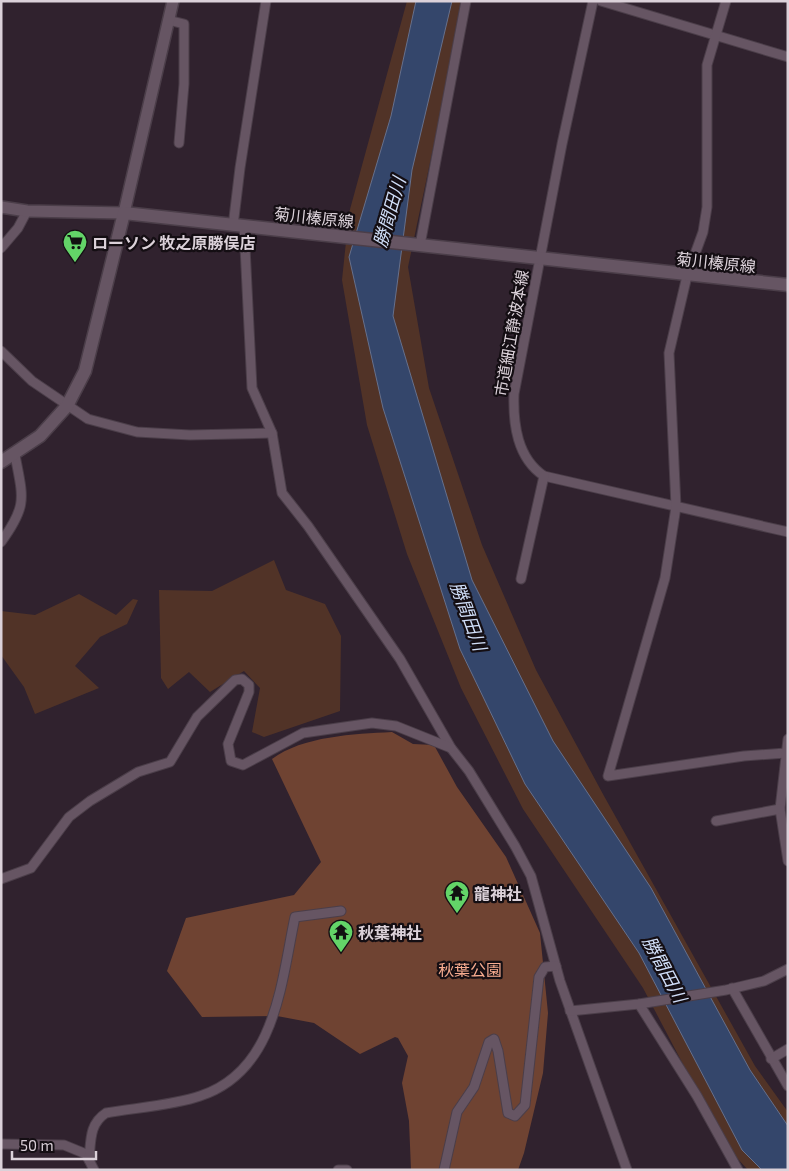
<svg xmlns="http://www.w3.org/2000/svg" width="789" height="1171" font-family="'Exo 2','Noto Sans JP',sans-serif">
	<rect width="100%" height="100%" fill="#30222e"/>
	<!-- green -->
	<g fill="#513327">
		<polygon points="407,1 464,1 408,267 429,388 482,545 536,670 604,796 755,1066 788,1112 788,1170 748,1170 726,1146 643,988 523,809 461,688 407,554 367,425 342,280 349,213"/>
		<polygon points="274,560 286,590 325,604 341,636 340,711 264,737 252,732 260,688 244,671 210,692 189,672 168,689 161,678 159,590 212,591"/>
		<polygon points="79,594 116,615 133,599 138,600 127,624 100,637 75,666 99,688 35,714 24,687 1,655 1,611 35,615"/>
	</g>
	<!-- forest -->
	<path fill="#6f4332" d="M392 732 413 744 434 745 457 787 506 857 540 933 548 1013 543 1073 524 1153 518 1170H411L409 1121 402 1083 408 1056 398 1038 395 1037 360 1054 314 1023 277 1016 202 1017 167 971 186 918 294 895 321 862 272 759C303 736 354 734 392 732Z"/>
	<!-- water -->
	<polygon fill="#34466b" stroke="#66708c" points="416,1 452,1 412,170 393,316 472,580 553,741 651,888 750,1070 788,1126 788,1170 762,1170 742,1150 639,953 525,784 460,649 383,408 349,257 391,116"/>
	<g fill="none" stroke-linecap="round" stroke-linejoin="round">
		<defs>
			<g id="minor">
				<path d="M593 1 562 144 514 394C513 424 517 458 544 476L788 532"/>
				<polyline points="601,1 788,57"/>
				<polyline points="726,1 707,65 707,207 703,232 687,276 669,353 676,507 665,578 608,776 744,756 786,753"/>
				<polyline points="168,20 184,24 184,84 179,143"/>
				<polyline points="233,226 240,168 266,1"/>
				<polyline points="244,227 252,388 272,433 282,493 308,526 400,659 451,748 469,771 515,846 531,876 560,981 627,1170"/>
				<polyline points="420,245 466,1"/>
				<polyline points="1,248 18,228 27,211"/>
				<polyline points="1,351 32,381 88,419 137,432 190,435 272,433"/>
				<path d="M1 542C28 505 23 498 15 455"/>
				<polyline points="521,579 544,476"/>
				<polyline points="788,739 780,809 788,861"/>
				<polyline points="716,821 780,809"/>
				<polyline points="1,879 31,868 69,817 90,801 138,772 170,762 197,717 235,680 242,679 249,685 249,692 228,744 231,761 243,765 303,733 372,723 396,726 451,748"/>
				<polyline points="732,988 788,1086"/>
				<polyline points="639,1004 697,1096 738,1170"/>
				<polyline points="570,1011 639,1004 726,990 764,981 788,969"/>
				<polyline points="771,1059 788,1049"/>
				<polyline points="1,1144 64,1145 86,1154 94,1170"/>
				<path d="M89 1160C91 1141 89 1124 106 1113 134 1108 175 1105 200 1096 276 1071 281 983 295 917L341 911"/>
				<polyline points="338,1170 347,1170"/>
				<polyline points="444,1170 457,1112 474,1087 489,1042 494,1039 498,1051 508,1113 515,1116 525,1105 539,977 545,967 556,966"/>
			</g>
			<polyline id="tertiary" points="1,207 27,211 124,213 173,1"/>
			<polyline id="secondary" points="1,462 40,436 67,406 85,371 124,213 788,285"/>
		</defs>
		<!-- minor casing -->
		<use href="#minor" stroke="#4b3e49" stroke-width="11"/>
		<!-- tertiary casing -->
		<use href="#tertiary" stroke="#4b3e49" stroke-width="14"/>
		<!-- secondary casing -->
		<use href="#secondary" stroke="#4b3e49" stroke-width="15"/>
		<!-- minor -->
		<use href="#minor" stroke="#665563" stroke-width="9"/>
		<!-- tertiary -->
		<use href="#tertiary" stroke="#665563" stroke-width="11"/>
		<!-- secondary -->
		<use href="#secondary" stroke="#665563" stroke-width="12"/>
	</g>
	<!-- icons -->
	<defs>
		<symbol id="supermarket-pin" viewBox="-11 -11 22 30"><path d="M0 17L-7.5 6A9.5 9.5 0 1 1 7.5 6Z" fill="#63d468" stroke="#140e13"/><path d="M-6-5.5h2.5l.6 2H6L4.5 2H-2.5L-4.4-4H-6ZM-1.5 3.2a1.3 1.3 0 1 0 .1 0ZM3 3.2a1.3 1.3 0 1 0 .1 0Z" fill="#111"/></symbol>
		<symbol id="temple-pin" viewBox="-11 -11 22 30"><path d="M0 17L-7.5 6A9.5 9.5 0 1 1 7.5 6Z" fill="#63d468" stroke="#140e13"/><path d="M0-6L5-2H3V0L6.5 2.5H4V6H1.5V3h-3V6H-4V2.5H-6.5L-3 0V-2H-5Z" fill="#111"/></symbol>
	</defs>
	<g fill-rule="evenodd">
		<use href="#supermarket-pin" x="61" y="228" width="28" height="38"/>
		<use href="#temple-pin" x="443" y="879" width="28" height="38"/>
		<use href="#temple-pin" x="327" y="918" width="28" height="38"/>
	</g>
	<g text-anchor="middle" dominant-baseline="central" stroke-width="4.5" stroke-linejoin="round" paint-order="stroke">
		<!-- street labels -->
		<g font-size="16" fill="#dbd1d9" stroke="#140e13">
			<text transform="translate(314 217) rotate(6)">菊川榛原線</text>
			<text transform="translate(716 262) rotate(6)">菊川榛原線</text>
			<text transform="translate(511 333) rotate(-80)">市道細江静波本線</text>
		</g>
		<!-- poi labels -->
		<g font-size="16" font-weight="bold" fill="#dbd1d9" stroke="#140e13" text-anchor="start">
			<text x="92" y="242">ローソン 牧之原勝俣店</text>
			<text x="474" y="893">龍神社</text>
			<text x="358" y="932">秋葉神社</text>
		</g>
		<!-- park labels -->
		<g font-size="16" fill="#f6ab8f" stroke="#140e13">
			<text x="470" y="969">秋葉公園</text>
		</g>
		<!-- water labels -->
		<g font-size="18" font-style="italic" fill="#cfddf7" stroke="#140e13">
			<text transform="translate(389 212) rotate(-74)">勝間田川</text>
			<text transform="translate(469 616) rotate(70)">勝間田川</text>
			<text transform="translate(665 969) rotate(62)">勝間田川</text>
		</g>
	</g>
	<!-- border -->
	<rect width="789" height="1171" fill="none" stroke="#dbd1d9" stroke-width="5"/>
	<!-- scale -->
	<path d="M12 1151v8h84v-8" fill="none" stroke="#dbd1d9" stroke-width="2.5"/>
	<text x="20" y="1151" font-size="15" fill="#dbd1d9" stroke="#140e13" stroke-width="4" paint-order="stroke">50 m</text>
</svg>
